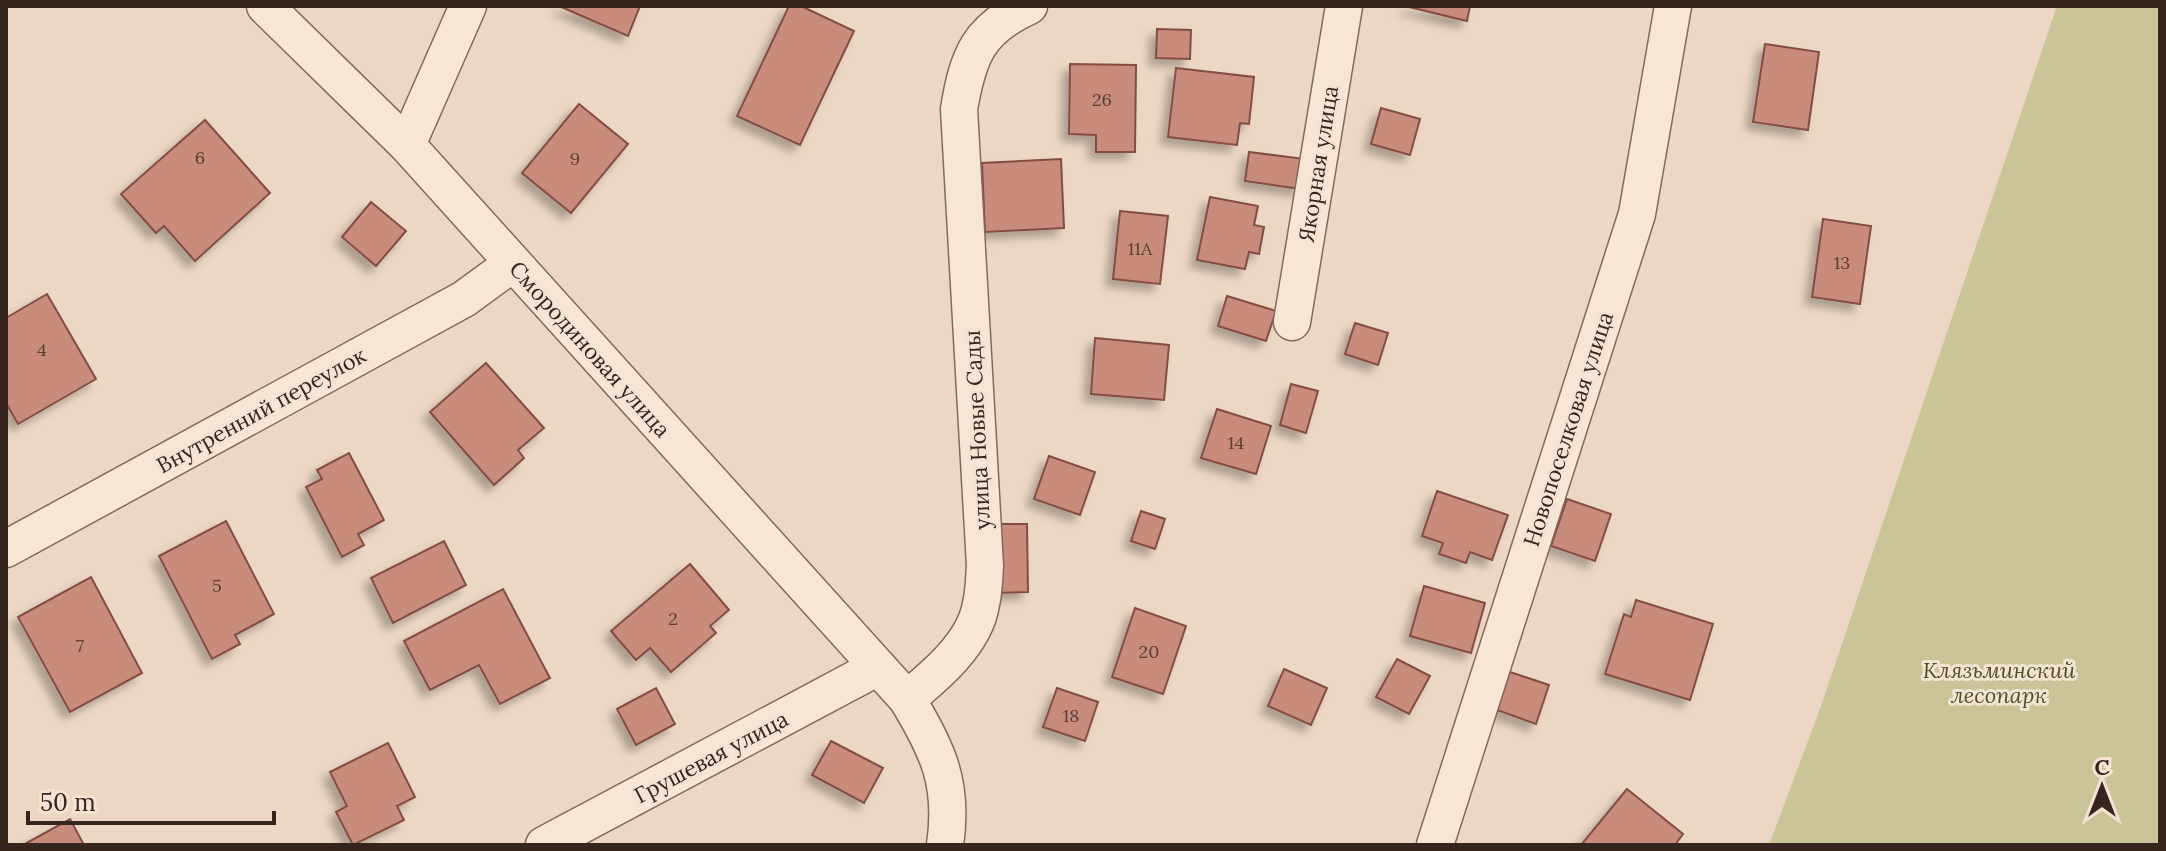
<svg xmlns="http://www.w3.org/2000/svg" width="2166" height="851" font-family="Lora,serif">
	<defs>
		<filter id="shadow"><feDropShadow dx="-7" dy="7" stdDeviation="4" flood-color="#0004"/></filter>
	</defs>
	<rect width="100%" height="100%" fill="#ecd7c4"/>
	<!-- green -->
	<polygon fill="#c9c598" points="2057,6 2160,6 2160,845 1769,845 1820,709"/>
	<!-- building -->
	<g fill="#c88b7b" stroke="#844e42" stroke-width="2" filter="url(#shadow)">
		<polygon points="559,6 640,6 628,36"/>
		<polygon points="789,6 801,6 854,31 800,145 737,116"/>
		<polygon points="1405,6 1470,6 1467,21"/>
		<polygon points="1157,29 1191,30 1190,59 1156,58"/>
		<polygon points="1765,44 1819,52 1808,130 1753,122"/>
		<polygon points="1070,64 1136,65 1135,152 1096,152 1096,135 1069,134"/>
		<polygon points="1176,68 1254,77 1249,124 1240,123 1237,145 1168,137"/>
		<polygon points="579,104 628,144 571,213 522,173"/>
		<polygon points="1381,108 1420,119 1410,155 1371,144"/>
		<polygon points="205,120 270,193 195,261 164,226 156,233 121,194"/>
		<polygon points="1249,152 1305,159 1301,189 1245,181"/>
		<polygon points="1061,159 1064,228 985,232 982,163"/>
		<polygon points="1210,197 1258,206 1254,225 1264,227 1259,254 1249,252 1245,269 1197,260"/>
		<polygon points="371,202 406,231 376,266 342,237"/>
		<polygon points="1120,211 1168,216 1160,284 1113,279"/>
		<polygon points="1823,219 1871,226 1860,304 1812,297"/>
		<polygon points="47,294 96,379 18,424 6,403 6,318"/>
		<polygon points="1227,296 1276,311 1266,341 1218,326"/>
		<polygon points="1355,323 1388,333 1378,365 1345,354"/>
		<polygon points="1095,338 1169,345 1164,400 1091,394"/>
		<polygon points="486,363 544,428 518,450 524,458 494,485 430,412"/>
		<polygon points="1291,384 1318,391 1306,433 1280,425"/>
		<polygon points="1217,409 1271,426 1256,474 1201,458"/>
		<polygon points="349,453 384,520 358,534 364,545 342,557 306,487 322,479 317,470"/>
		<polygon points="1049,456 1095,472 1080,515 1034,499"/>
		<polygon points="1437,491 1508,515 1492,560 1470,552 1466,563 1439,554 1443,543 1422,536"/>
		<polygon points="1567,499 1611,514 1595,561 1551,546"/>
		<polygon points="1141,511 1165,519 1155,549 1131,541"/>
		<polygon points="226,521 274,614 235,635 240,644 212,659 159,556"/>
		<polygon points="996,524 1027,524 1028,592 997,593"/>
		<polygon points="444,541 466,585 393,623 371,578"/>
		<polygon points="690,564 729,610 710,626 716,633 671,672 650,648 636,660 611,631"/>
		<polygon points="91,577 142,673 70,712 18,617"/>
		<polygon points="1424,586 1485,603 1471,653 1410,636"/>
		<polygon points="503,589 550,678 500,704 479,665 430,690 404,641"/>
		<polygon points="1636,600 1713,624 1690,700 1605,674 1624,614 1631,617"/>
		<polygon points="1135,608 1186,626 1163,694 1112,677"/>
		<polygon points="1397,659 1430,676 1409,714 1376,697"/>
		<polygon points="1284,669 1327,688 1311,725 1268,706"/>
		<polygon points="1510,672 1549,685 1536,724 1497,710"/>
		<polygon points="656,688 675,724 636,745 617,709"/>
		<polygon points="1057,688 1098,702 1085,741 1043,727"/>
		<polygon points="831,741 883,768 864,803 812,775"/>
		<polygon points="388,743 415,797 397,806 404,820 353,845 336,812 347,806 330,772"/>
		<polygon points="1627,789 1683,834 1675,845 1581,845"/>
		<polygon points="70,819 84,845 23,845"/>
	</g>
	<g fill="none" stroke-linecap="round" stroke-linejoin="round">
		<defs>
			<g id="street">
				<path d="M265 6 407 145 907 699C938 750 954 784 945 845"/>
				<polyline points="407,145 468,6"/>
				<polyline points="1292,322 1344,6"/>
				<polyline points="6,549 464,299 512,264"/>
				<path d="M907 699C935 676 975 643 981 604 984 592 984 578 985 566L959 109C968 56 978 29 1029 6"/>
				<polyline points="544,845 878,667"/>
				<polyline points="1435,845 1637,214 1673,6"/>
			</g>
		</defs>
		<!-- street casing -->
		<use href="#street" stroke="#85685b" stroke-width="39"/>
		<!-- street -->
		<use href="#street" stroke="#f7e6d6" stroke-width="36"/>
	</g>
	<g text-anchor="middle" dominant-baseline="central" stroke-width="6" stroke-linejoin="round" paint-order="stroke">
		<!-- number labels -->
		<g font-size="18" fill="#5a3e35">
			<text x="1102" y="99">26</text>
			<text x="200" y="157">6</text>
			<text x="575" y="158">9</text>
			<text x="1140" y="248">11А</text>
			<text x="1842" y="262">13</text>
			<text x="42" y="349">4</text>
			<text x="1236" y="442">14</text>
			<text x="217" y="585">5</text>
			<text x="673" y="618">2</text>
			<text x="80" y="645">7</text>
			<text x="1149" y="651">20</text>
			<text x="1071" y="715">18</text>
		</g>
		<!-- street labels -->
		<g font-size="22" fill="#36251e" stroke="#f4e3d3">
			<text transform="translate(1318 164) rotate(-81)">Якорная улица</text>
			<text transform="translate(590 349) rotate(48)">Смородиновая улица</text>
			<text transform="translate(261 410) rotate(-29)">Внутренний переулок</text>
			<text transform="translate(1568 429) rotate(-72)">Новопоселковая улица</text>
			<text transform="translate(977 430) rotate(-93)">улица Новые Сады</text>
			<text transform="translate(711 757) rotate(-28)">Грушевая улица</text>
		</g>
		<!-- park labels -->
		<g font-size="22" font-style="italic" fill="#505226" stroke="#f4e3d3">
			<text x="1999" y="670">Клязьминский<tspan x="1999" dy="25">лесопарк</tspan></text>
		</g>
	</g>
	<!-- border -->
	<rect width="2166" height="851" fill="none" stroke="#36251e" stroke-width="16"/>
	<!-- north arrow -->
	<g transform="translate(2102 787)" stroke="#f4e3d3" stroke-width="6" paint-order="stroke">
	<path d="M0-6L14 30L0 20L-14 30Z" fill="#36251e"/>
	<text y="-12" font-size="22" font-weight="bold" text-anchor="middle" fill="#36251e">С</text>
	</g>
	<!-- scale -->
	<path d="M28 811v12h246v-12" fill="none" stroke="#36251e" stroke-width="4"/>
	<text x="40" y="811" font-size="24" fill="#36251e" stroke="#f4e3d3" stroke-width="6" paint-order="stroke">50 m</text>
</svg>
